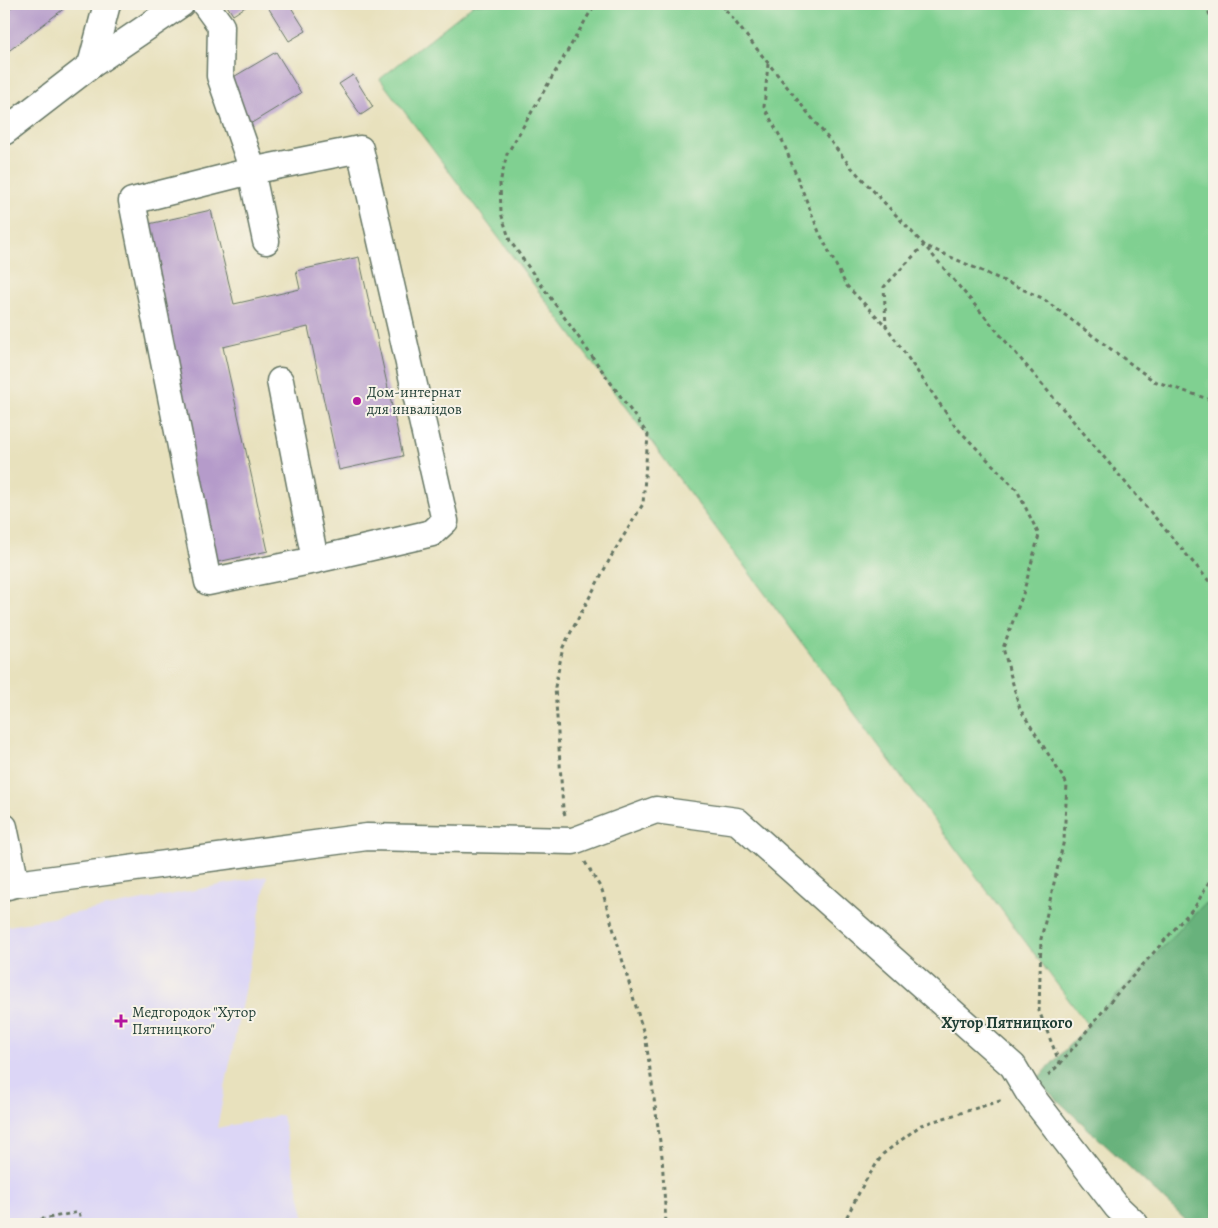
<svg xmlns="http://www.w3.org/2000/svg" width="1218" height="1228" font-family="Alegreya,serif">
	<rect width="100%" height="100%" fill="#f7f3e8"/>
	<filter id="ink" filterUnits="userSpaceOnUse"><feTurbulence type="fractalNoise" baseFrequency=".02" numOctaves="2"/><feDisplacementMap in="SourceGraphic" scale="10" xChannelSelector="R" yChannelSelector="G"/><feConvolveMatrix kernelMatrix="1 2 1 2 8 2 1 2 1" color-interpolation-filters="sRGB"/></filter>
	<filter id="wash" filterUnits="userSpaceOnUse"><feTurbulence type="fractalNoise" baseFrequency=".0096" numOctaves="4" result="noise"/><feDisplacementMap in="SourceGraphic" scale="20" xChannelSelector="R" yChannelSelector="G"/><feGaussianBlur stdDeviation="1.12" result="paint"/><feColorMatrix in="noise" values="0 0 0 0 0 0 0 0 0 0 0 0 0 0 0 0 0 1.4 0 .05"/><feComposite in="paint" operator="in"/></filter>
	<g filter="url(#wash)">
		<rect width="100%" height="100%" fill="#e8e1bd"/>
		<!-- built -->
		<polygon fill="#dcd6f6" points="267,876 217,1128 282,1115 306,1224 4,1224 4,927"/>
		<!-- green -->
		<polygon fill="#80d091" stroke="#508662" points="474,4 1214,4 1214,1194 380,79"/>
		<!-- forest -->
		<polygon fill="#68b27b" stroke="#447858" points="1205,903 1214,912 1214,1224 1190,1224 1036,1080"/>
		<g id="blocks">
			<!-- building -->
			<g fill="#b59bca">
				<polygon points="16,4 63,4 66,7 6,53 4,51 4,13"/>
				<polygon points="226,4 250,4 233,15"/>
				<polygon points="266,4 289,4 306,31 289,41"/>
				<polygon points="276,52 301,93 250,124 225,82"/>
				<polygon points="353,75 373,107 361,115 339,84"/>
				<polygon points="211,210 234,304 300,289 296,271 359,257 403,456 339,470 308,327 223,347 268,551 213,563 140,226"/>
			</g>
		</g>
	</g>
	<g filter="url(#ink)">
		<use href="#blocks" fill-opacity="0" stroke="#657664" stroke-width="1"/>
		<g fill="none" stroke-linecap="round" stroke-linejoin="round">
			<defs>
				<g id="minor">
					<polyline points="205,4 221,26 220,76 248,156 266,241"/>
					<polyline points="91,65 181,4"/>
					<polyline points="4,132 91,65 107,4"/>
					<polyline points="280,381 315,560 208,582 132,201 251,171 360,149 445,521 432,533 315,560"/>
					<polyline points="4,827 16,884 4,887"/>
					<polyline points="16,884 367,837 573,841 656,810 737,821 1013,1066 1029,1093 1117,1207 1135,1224"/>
				</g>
			</defs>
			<!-- minor casing -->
			<use href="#minor" stroke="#657664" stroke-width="29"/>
			<!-- path -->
			<g stroke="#657664" stroke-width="3" stroke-dasharray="4 4" stroke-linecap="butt">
				<polyline points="721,4 851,167 924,245 1042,298 1154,381 1214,401"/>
				<polyline points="1206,4 1214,27"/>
				<polyline points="723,8 746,4"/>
				<polyline points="768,64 764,107 783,142 819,232 846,285 886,326"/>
				<polyline points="565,815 563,809 555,687 563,647 612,555 643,504 648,435 510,241 501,213 500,183 507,154 595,4"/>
				<polyline points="585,862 602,890 646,1041 662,1156 666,1224"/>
				<polyline points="1060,1064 1039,1011 1041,939 1064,840 1067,784 1020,709 1003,648 1023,594 1039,535 1017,490 955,426 886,326 884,287 924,245 1214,587"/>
				<polyline points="1048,1075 1060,1064 1115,996 1196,905 1214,873"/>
				<polyline points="17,1224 79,1212 82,1224"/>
				<polyline points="843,1224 864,1183 883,1154 921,1125 1003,1100"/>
			</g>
			<!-- minor -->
			<use href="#minor" stroke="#fff" stroke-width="26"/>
		</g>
	</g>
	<!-- markers -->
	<g fill="#b5179e" stroke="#f7f3e8" stroke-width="2">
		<circle cx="357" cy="401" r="5"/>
		<path d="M118.5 1013.5h5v5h5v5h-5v5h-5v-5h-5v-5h5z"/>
	</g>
	<g text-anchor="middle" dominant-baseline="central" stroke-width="4" stroke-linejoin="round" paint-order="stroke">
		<!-- poi labels -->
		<g font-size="15" fill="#1f3d34" stroke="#f7f3e8" text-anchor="start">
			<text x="367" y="392">Дом-интернат<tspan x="367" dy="17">для инвалидов</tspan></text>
			<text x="132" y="1012">Медгородок "Хутор<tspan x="132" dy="17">Пятницкого"</tspan></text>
		</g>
		<!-- neighbourhood labels -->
		<g font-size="16" font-weight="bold" fill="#1f3d34" stroke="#f7f3e8">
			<text x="1007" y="1023">Хутор Пятницкого</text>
		</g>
	</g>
	<!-- margin -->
	<rect width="1218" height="1228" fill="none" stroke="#f7f3e8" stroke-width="20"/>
</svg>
